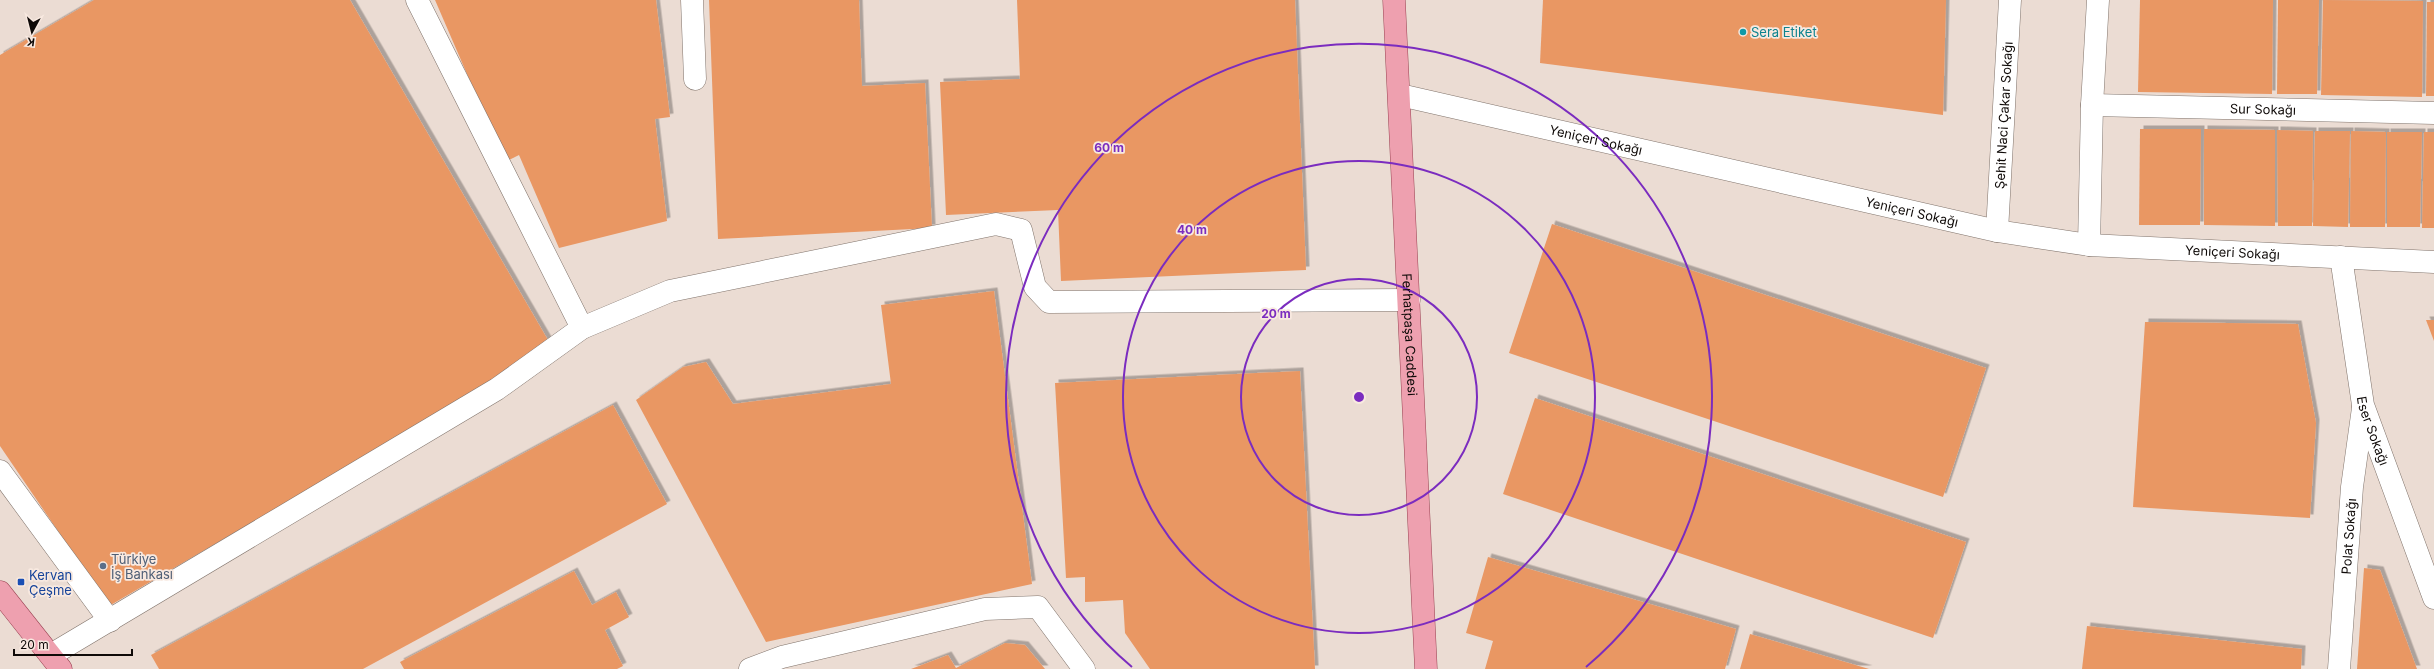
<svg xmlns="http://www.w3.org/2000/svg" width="2434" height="669" font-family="Inter,sans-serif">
	<defs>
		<filter id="shadow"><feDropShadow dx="3.5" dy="-3.5" stdDeviation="0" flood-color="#0004"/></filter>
	</defs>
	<rect width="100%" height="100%" fill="#ebdcd3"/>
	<!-- building -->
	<g fill="#e99764" filter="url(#shadow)">
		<polygon points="94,0 350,0 552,347 109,606 0,446 0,55"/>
		<polygon points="435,0 656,0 670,117 655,119 667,221 559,248 519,155 505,162"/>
		<polygon points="709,0 859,0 862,86 925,83 932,228 718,239"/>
		<polygon points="1017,0 1295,0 1306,270 1061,281 1058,210 946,215 940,82 1020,79"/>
		<polygon points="1543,0 1946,0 1943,115 1540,63"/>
		<polygon points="2140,0 2273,0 2272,94 2138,92"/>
		<polygon points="2278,0 2319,0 2317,94 2277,94"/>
		<polygon points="2323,0 2423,1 2422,97 2321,95"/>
		<polygon points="2427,2 2434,2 2434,96 2426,96"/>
		<polygon points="2140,129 2201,129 2200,225 2139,225"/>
		<polygon points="2204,129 2275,130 2275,226 2204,225"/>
		<polygon points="2277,130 2313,131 2312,226 2278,226"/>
		<polygon points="2315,131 2350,131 2348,227 2313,226"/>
		<polygon points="2351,131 2386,132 2385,227 2350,227"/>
		<polygon points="2387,132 2422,132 2420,227 2387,227"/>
		<polygon points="2424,132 2434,132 2434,228 2422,228"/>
		<polygon points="1552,224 1986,368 1943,497 1509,353"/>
		<polygon points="994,291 1032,584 766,642 636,400 683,367 706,362 733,404 891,384 881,305"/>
		<polygon points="2426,320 2434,320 2434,341"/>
		<polygon points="2145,322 2298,324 2316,423 2310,518 2133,507"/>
		<polygon points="1300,371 1315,669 1150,669 1125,633 1123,600 1085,602 1085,577 1066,578 1055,383"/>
		<polygon points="1535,398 1966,542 1933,638 1503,494"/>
		<polygon points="613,405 667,504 363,669 159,669 151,655"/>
		<polygon points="1488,557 1736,629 1725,669 1485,669 1493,641 1466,633"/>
		<polygon points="2364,568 2380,570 2417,669 2357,669"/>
		<polygon points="574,571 592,605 616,592 629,617 605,630 623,666 617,669 404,669 400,662"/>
		<polygon points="2087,626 2302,649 2301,669 2082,669"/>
		<polygon points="1750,634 1869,669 1740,669"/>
		<polygon points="1005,643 1025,645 1045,669 911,669 948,655 956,668"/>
	</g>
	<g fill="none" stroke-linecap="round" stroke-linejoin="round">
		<defs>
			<g id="minor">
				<polyline points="417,0 582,328"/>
				<polyline points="692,0 695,79"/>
				<path id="s1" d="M1400 95 1997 231 2089 245 2434 262"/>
				<path id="s2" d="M2092 105 2434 113"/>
				<path id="s3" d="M1997 231 2010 0"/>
				<polyline points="2089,245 2092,105 2098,0"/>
				<path id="s4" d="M2341 257 2363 405 2434 598"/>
				<polyline points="0,471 110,621"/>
				<polyline points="51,655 497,389 582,328 670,291 996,224 1021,230 1035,287 1049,302 1409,300"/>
				<polyline points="750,669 782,657 985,609 1038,607 1084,669"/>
				<path id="s5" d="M2339 669 2352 487 2363 408"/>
			</g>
			<g id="major">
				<path id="s6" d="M1394 0 1426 669"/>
				<polyline points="0,592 61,669"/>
			</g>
		</defs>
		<!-- minor casing -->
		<use href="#minor" stroke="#81746c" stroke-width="23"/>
		<!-- major casing -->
		<use href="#major" stroke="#994252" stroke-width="23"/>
		<!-- minor -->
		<use href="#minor" stroke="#fff" stroke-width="22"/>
		<!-- major -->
		<use href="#major" stroke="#eea0af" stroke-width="22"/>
	</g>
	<!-- distance rings -->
	<g fill="none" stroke="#7b2cbf" stroke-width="2">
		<circle cx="1359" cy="397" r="118"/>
		<circle cx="1359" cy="397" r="236"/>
		<path d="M1132 667A353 353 0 1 1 1586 667"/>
	</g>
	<!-- markers -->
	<circle fill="#0f9aa8" stroke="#f8e9e0" stroke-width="1.5" cx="1743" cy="32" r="4"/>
	<circle fill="#5c6f8a" stroke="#f8e9e0" stroke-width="1.5" cx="103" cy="566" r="4"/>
	<rect fill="#1a4fb4" stroke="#f8e9e0" stroke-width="1.5" x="17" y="578" width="8" height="8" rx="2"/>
	<g text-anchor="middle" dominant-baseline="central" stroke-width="3.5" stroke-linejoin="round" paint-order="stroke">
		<!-- culture labels -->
		<g font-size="13" fill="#0d838f" stroke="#f8e9e0" text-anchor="start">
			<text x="1751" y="32">Sera Etiket</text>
		</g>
		<!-- street labels -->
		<g font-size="13" fill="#0f0a08" stroke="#f8e9e0">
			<text stroke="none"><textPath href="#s2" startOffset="171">Sur Sokağı</textPath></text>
			<text stroke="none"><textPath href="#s3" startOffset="116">Şehit Naci Çakar Sokağı</textPath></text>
			<text stroke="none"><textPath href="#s1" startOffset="201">Yeniçeri Sokağı</textPath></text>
			<text stroke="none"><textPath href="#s1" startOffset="525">Yeniçeri Sokağı</textPath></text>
			<text stroke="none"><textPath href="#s1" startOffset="849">Yeniçeri Sokağı</textPath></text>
			<text stroke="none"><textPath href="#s6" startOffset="335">Ferhatpaşa Caddesi</textPath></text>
			<text stroke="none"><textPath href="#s4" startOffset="177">Eser Sokağı</textPath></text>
			<text stroke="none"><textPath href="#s5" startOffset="133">Polat Sokağı</textPath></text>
		</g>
		<!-- service labels -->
		<g font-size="13" fill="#4e5e75" stroke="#f8e9e0" text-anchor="start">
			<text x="111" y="559">Türkiye<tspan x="111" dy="15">İş Bankası</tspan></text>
		</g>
		<!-- transit labels -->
		<g font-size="13" fill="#164399" stroke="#f8e9e0" text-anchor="start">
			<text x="29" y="575">Kervan<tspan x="29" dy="15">Çeşme</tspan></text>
		</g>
	</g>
	<circle cx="1359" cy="397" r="6" fill="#7b2cbf" stroke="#f8e9e0" stroke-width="2"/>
	<g font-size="12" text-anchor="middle" font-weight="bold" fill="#7b2cbf" stroke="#f8e9e0" stroke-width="3.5" stroke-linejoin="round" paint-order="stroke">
		<text x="1109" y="152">60 m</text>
		<text x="1192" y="234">40 m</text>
		<text x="1276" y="318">20 m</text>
	</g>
	<!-- north arrow -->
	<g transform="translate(32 32) rotate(187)" stroke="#f8e9e0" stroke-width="3" paint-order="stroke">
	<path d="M0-3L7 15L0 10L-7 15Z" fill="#0f0a08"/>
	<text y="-6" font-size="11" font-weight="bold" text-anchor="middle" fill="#0f0a08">K</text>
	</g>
	<!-- scale -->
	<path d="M14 649v6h118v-6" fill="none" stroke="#0f0a08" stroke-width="2"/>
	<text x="20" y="649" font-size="12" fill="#0f0a08" stroke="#f8e9e0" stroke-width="3" paint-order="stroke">20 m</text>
</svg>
